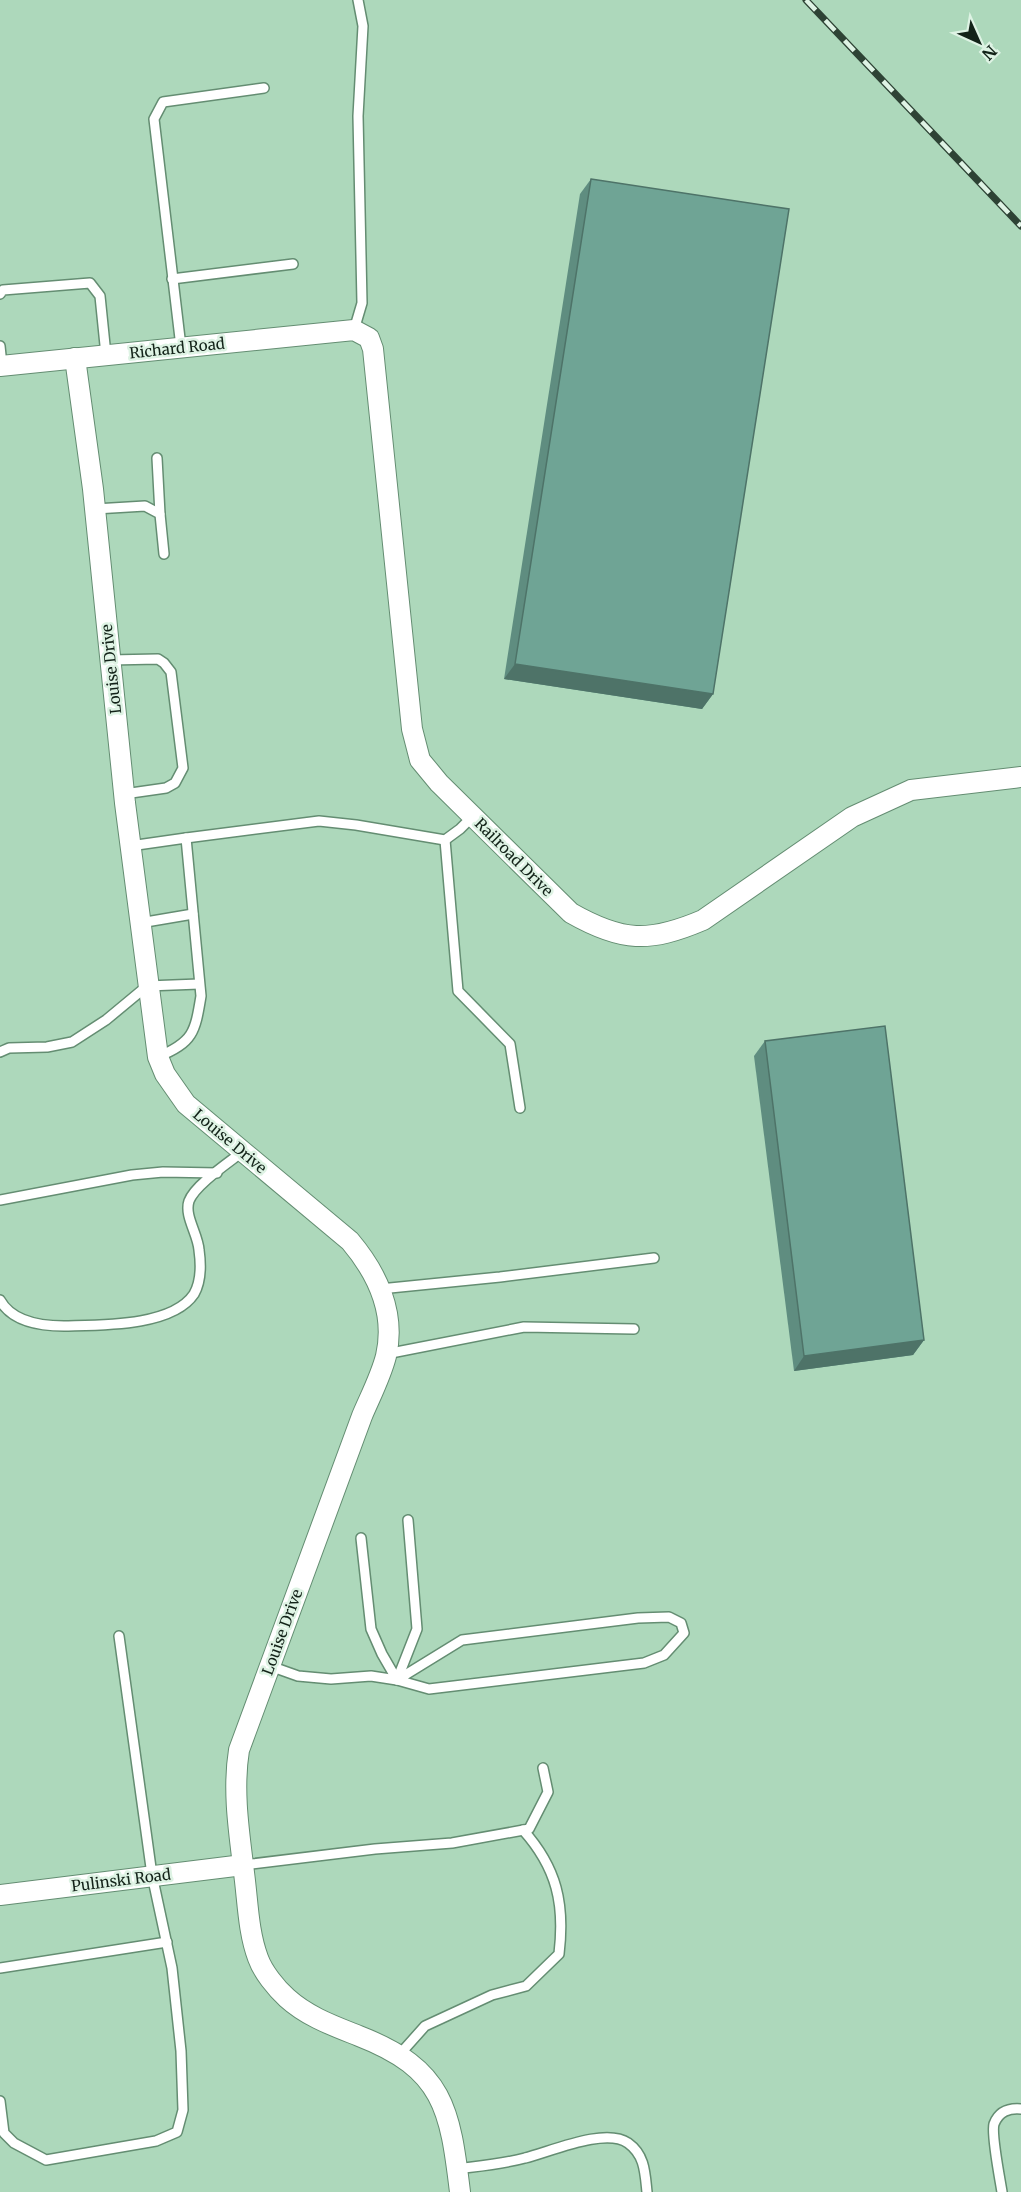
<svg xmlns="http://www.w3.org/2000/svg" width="1021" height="2192" font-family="Merriweather,serif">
	<rect width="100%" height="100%" fill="#add8bb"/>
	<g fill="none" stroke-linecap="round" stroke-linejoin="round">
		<defs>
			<g id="service">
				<polyline points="172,279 293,264"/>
				<polyline points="0,294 3,290 90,283 100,296 106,355"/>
				<polyline points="354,330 362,303 358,116 363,26 358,0"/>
				<polyline points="0,346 2,365"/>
				<polyline points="181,347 154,119 163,102 264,88"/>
				<polyline points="157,458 160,514"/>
				<polyline points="95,509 145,506 160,514 164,554"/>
				<polyline points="110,660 158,659 164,663 171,672 183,768 175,783 166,788 124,794"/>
				<polyline points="186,838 319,821 356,825 445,840 460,829 472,817"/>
				<polyline points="445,840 458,991 510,1044 520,1108"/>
				<path d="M130 846 186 838 201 996C195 1033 193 1042 158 1057"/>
				<polyline points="140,923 193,914"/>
				<polyline points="0,1052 9,1048 47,1047 72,1042 106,1020 147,986 199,984"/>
				<polyline points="0,1200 132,1175 163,1172 217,1173"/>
				<polyline points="380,1289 500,1277 654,1258"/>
				<path d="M0 1300C12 1322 41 1326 64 1326 99 1325 172 1327 194 1294 202 1280 201 1264 199 1250 198 1234 184 1216 189 1201 195 1185 228 1163 242 1152"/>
				<polyline points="386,1354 524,1327 634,1329"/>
				<polyline points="361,1538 371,1629 382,1654 397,1680"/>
				<polyline points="270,1666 298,1676 331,1679 371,1676 397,1680 429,1689 644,1663 664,1655 684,1633 681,1623 669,1617 638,1618 462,1640 397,1680"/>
				<polyline points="397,1680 417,1629 408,1520"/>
				<polyline points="243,1865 375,1849 452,1843 529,1829 548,1792 543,1768"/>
				<polyline points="0,1968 167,1942"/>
				<path d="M400 2054 425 2026 492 1995 526 1986 559 1954C565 1904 557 1868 523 1830"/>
				<polyline points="0,2101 4,2133 14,2143 46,2160 156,2141 177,2132 183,2110 181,2051 172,1968 152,1875 119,1636"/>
				<path d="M457 2169C480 2166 503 2164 525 2158 550 2152 605 2127 628 2143 645 2155 645 2173 647 2192"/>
				<path d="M1002 2192C1000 2179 991 2134 994 2124 999 2111 1009 2108 1021 2109"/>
			</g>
			<g id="minor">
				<path d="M75 358 93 489 125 803 158 1057 165 1074 186 1104 350 1241C377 1273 396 1313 386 1356 381 1376 370 1397 362 1416L239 1750C232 1793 240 1838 245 1881 248 1907 249 1934 258 1958 263 1972 276 1988 287 1998 308 2017 334 2026 359 2036 444 2069 450 2109 460 2192"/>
				<path d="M0 366 354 330 369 338 373 349 412 729 420 760 439 783 571 913C622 942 649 943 703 920L852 817 911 790 1021 777"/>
				<polyline points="0,1895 243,1865"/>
			</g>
		</defs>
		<!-- service casing -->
		<use href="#service" stroke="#648d72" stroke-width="12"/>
		<!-- minor casing -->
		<use href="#minor" stroke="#648d72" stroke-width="22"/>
		<!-- service -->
		<use href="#service" stroke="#fff" stroke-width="9"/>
		<!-- minor -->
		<use href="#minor" stroke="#fff" stroke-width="20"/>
		<defs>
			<polyline id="rail" points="806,0 1021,226"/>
		</defs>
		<!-- rail casing -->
		<use href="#rail" stroke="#2e4335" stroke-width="7"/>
		<!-- rail -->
		<use href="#rail" stroke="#def3e4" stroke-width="4.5" stroke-dasharray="14" stroke-linecap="butt"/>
	</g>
	<!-- wall -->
	<g fill="#5f8d80">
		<polygon points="591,179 713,694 702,709 504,679 580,194"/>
		<polygon points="765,1041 924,1340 913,1355 794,1371 754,1056"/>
	</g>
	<!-- shaded-wall -->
	<g fill="#4e7368">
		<polygon points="515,664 713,694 702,709 504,679"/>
		<polygon points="924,1340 913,1355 794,1371 804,1356"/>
	</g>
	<!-- building -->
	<g fill="#6fa495" stroke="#4e7368" stroke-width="1.5">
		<polygon points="591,179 789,209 713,694 515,664"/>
		<polygon points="885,1026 924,1340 804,1356 765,1041"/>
	</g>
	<g text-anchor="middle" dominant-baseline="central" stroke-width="5" stroke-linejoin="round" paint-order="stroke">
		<!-- street labels -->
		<g font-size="15" fill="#132319" stroke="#def3e4">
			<text transform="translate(177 348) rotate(-6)">Richard Road</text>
			<text transform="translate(111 669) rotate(-96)">Louise Drive</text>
			<text transform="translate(514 857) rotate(45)">Railroad Drive</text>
			<text transform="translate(230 1141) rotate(40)">Louise Drive</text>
			<text transform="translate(282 1632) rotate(-70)">Louise Drive</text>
			<text transform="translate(121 1880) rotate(-7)">Pulinski Road</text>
		</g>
	</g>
	<!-- north arrow -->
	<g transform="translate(979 42) rotate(135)" stroke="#def3e4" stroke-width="4.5" paint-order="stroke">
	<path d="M0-4.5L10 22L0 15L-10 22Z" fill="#132319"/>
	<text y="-9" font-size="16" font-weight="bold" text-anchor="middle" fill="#132319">N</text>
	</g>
</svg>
